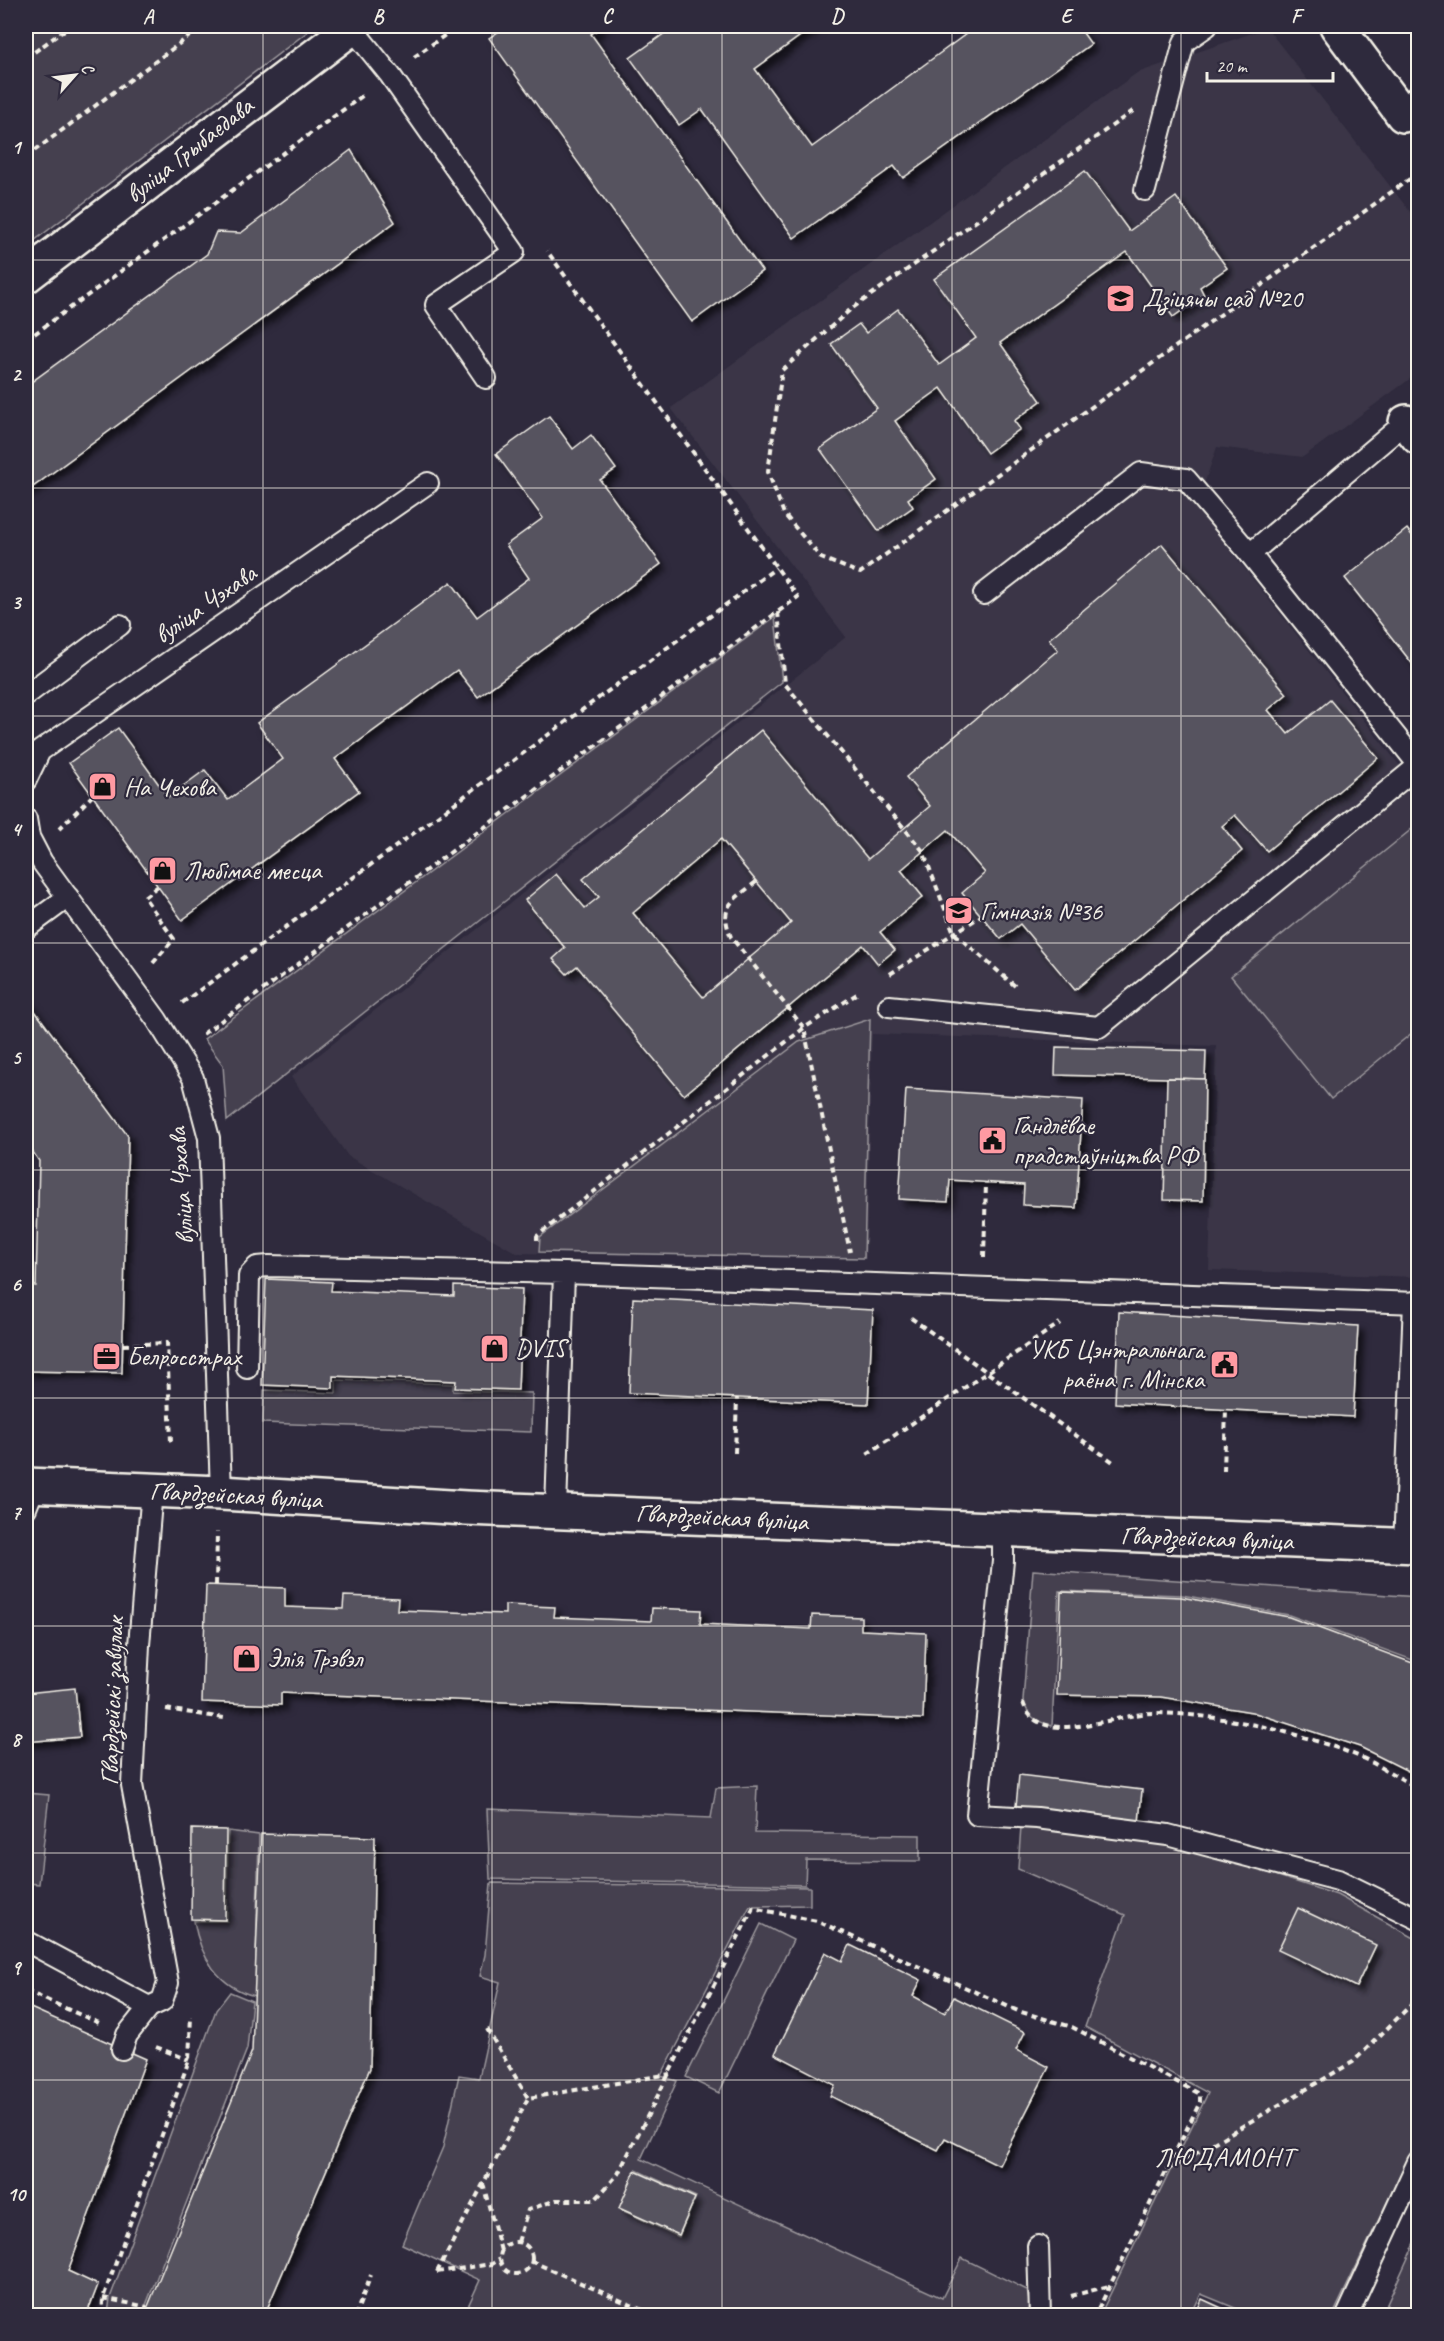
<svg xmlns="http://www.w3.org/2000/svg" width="1444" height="2341" font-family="Caveat,sans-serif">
	<defs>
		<filter id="shadow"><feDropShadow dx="5.5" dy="5.5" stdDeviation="3" flood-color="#0009"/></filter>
	</defs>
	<rect width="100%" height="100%" fill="#2f2a3d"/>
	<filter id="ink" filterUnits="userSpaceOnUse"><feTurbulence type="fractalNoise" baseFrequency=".0167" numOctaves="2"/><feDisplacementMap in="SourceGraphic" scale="12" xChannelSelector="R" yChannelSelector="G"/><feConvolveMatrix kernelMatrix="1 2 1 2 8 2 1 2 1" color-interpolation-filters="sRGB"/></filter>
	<g filter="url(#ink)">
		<!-- built -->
		<polygon fill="#3b3647" points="1267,28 1418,222 1418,373 1303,457 1217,447 1196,507 1418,789 1418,1277 1209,1270 1216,1046 872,1034 866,1259 517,1253 348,1156 291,1077 846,637 671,408 1137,73"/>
		<!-- green -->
		<g fill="#454050" stroke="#9c989c" stroke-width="1.5" fill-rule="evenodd">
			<polygon points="26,26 315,26 26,247"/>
			<polygon points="775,617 782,682 227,1121 223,1065 204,1039"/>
			<polygon points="1418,824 1418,1028 1331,1099 1231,976"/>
			<polygon points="870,1019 864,1258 539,1252 540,1237 799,1042"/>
			<polygon points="336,1380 453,1384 453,1391 532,1393 531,1432 263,1423 264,1390 336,1393"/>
			<path d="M1033 1570 1418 1597V1662L1289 1615 1182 1595 1059 1591 1052 1726C1036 1721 1029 1718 1023 1701Z"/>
			<polygon points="757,1786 755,1833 920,1835 920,1861 806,1860 805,1885 490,1879 487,1809 711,1818 716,1788"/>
			<polygon points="26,1793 49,1795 39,1884 26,1883"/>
			<polygon points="1021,1826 1164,1845 1219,1857 1337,1895 1418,1940 1418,2145 1412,2150 1333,2315 1252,2315 1201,2294 1191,2315 1100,2315 1208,2093 1085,2027 1125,1915 1018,1869"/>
			<path d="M228 1831 259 1835 255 1996C218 1987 200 1956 194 1921H227Z"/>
			<path d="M491 1883 810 1887V1905L750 1906 661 2076 677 2081 641 2159 942 2298 962 2258 1027 2290 1029 2301 1028 2315H464L480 2280 402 2244 443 2147 459 2075 479 2078 500 1982 480 1976 485 1955ZM636 2170 696 2197 679 2237 619 2209Z"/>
			<polygon points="761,1924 793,1940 719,2093 686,2077"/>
			<polygon points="230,1992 252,2001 247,2049 142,2315 108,2315 110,2298 216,2010"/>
			<polygon points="1418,2236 1418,2315 1382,2315"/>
		</g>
		<!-- building -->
		<g fill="#56525f" stroke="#f4f1e8" stroke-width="1.5" fill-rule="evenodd" filter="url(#shadow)">
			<polygon points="507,26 603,26 591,34 762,271 692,322 489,38"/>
			<polygon points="675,26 814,26 755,69 812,147 977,26 1078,26 1091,44 903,178 894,166 794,238 702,109 679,125 630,58"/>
			<polygon points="351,150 395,222 26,492 26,386 207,254 216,232 241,233"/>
			<polygon points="1085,171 1129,231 1176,197 1227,268 1200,287 1204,295 1173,317 1127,252 1000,343 1041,401 1014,421 1020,429 987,453 941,388 895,421 936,479 908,499 913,507 879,531 820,449 877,408 831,344 859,324 866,333 898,309 939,365 976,338 934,279"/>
			<polygon points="549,416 573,449 591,435 616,469 600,480 661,564 478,697 457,670 335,759 359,791 182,920 69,763 118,728 168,797 205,770 228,800 283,759 257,723 451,582 477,617 529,578 506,545 543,518 496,454"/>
			<polygon points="1407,529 1418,543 1418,671 1345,578"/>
			<path d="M1162 544 1287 694 1268 710 1288 734 1330 700 1378 758 1267 851 1235 815 1222 826 1242 851 1075 990 1020 924 1001 939 962 893 985 873 948 830 901 870 923 897 880 932 895 950 878 964 863 945 684 1095 577 966 567 974 553 959 565 948 525 900 556 874 585 908 599 897 583 879 761 730 868 859 930 806 906 777 1058 650 1049 639ZM721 839 791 923 703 997 633 913Z"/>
			<polygon points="26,999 128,1136 122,1373 26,1371 26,1286 36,1286 39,1161 26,1142"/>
			<polygon points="1056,1047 1206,1051 1205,1079 1055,1075"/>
			<polygon points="1167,1078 1205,1079 1203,1201 1164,1200"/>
			<polygon points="906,1089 1083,1100 1076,1208 1023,1205 1024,1185 950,1180 948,1202 899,1199"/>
			<polygon points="266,1279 332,1282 331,1291 454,1296 454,1286 522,1289 518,1390 455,1388 456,1381 333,1376 333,1388 262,1385"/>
			<polygon points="633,1298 873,1310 868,1404 629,1393"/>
			<polygon points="1119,1312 1358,1326 1353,1417 1115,1403"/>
			<polygon points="206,1585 285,1588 285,1607 343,1609 344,1596 398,1598 397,1610 505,1614 505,1605 555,1607 554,1617 651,1621 652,1608 701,1610 700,1624 811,1629 812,1615 861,1617 861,1630 926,1633 923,1719 281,1693 281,1705 202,1702"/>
			<polygon points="1061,1592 1181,1597 1289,1617 1418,1665 1418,1776 1360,1747 1252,1712 1161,1697 1057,1695"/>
			<polygon points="75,1688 80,1737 26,1742 26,1693"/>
			<polygon points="1019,1775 1142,1790 1139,1822 1016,1806"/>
			<polygon points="192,1829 226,1830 225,1920 191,1919"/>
			<polygon points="261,1834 375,1837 370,2068 264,2316 144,2316 252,2051"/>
			<polygon points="1298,1908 1376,1945 1356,1987 1278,1950"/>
			<polygon points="850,1945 921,1980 913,1996 945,2013 954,1997 1025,2032 1016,2050 1049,2067 999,2165 945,2138 938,2150 830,2096 835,2085 775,2054 825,1952 842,1961"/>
			<polygon points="26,2006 146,2059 68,2271 98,2285 86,2316 26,2316"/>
			<polygon points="635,2171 695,2198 679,2235 619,2208"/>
			<polygon points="1202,2299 1239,2316 1195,2316"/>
		</g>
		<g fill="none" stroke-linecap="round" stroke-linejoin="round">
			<defs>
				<g id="lane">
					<polyline points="351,27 390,75 514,252 436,305 486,378"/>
					<polyline points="1145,190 1184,42 1207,26"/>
					<polyline points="1406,422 1250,554 1418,764"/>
					<polyline points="984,594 1141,473 1186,479 1250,554"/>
					<polyline points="26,695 120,625"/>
					<polyline points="26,780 40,751 428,483"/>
					<polyline points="26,819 29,837 42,862 157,1020 193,1078 209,1138 221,1493"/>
					<polyline points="26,928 68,897"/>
					<polyline points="889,1006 1099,1027 1418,766"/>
					<polyline points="564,1273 1418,1303"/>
					<polyline points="247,1368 249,1276 257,1267 269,1266 564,1273 556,1509"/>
					<polyline points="26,1508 35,1485"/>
					<polyline points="1003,1529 1003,1561 977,1815 1037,1818 1168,1835 1338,1880 1418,1919"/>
					<polyline points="1404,1546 1414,1302"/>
					<polyline points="26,1941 149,2007 162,2001 168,1983 132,1785 139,1645 152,1490"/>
					<polyline points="122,2049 127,2035 149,2007"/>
					<polyline points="1038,2246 1040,2316"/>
					<polyline points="1347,2316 1418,2162"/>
				</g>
				<g id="street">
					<polyline points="1337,26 1403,115 1418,104"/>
					<polyline points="26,276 354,26"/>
					<polyline points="1406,422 1418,437"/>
				</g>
				<polyline id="secondary" points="26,1485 221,1493 466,1508 1418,1546"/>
			</defs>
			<!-- lane casing -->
			<use href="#lane" stroke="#f4f1e8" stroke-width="24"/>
			<!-- street casing -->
			<use href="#street" stroke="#f4f1e8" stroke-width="38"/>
			<!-- secondary casing -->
			<use href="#secondary" stroke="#f4f1e8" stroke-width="38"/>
			<!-- path -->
			<g stroke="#f4f1e8" stroke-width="4" stroke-dasharray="6 4.5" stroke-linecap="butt">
				<polyline points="414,57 458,26"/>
				<polyline points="26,58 70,26"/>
				<polyline points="1133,111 851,309 782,370 768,472 784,514 821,558 860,573 1418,173"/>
				<polyline points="26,157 203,26"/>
				<polyline points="26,340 365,94"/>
				<polyline points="778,612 785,684 923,851 954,933 1015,986"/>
				<polyline points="59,829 92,796"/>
				<path d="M756 882C733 901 718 905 731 937L804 1028 850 1252"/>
				<polyline points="153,963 174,939 144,897 158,886"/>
				<polyline points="890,974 981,916"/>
				<polyline points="182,1003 776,568"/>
				<polyline points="203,1034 798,597 547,251"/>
				<polyline points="537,1240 537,1236 804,1028 860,992"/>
				<polyline points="984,1257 986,1183"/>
				<polyline points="911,1318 1116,1464"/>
				<polyline points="123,1345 167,1343 171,1442"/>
				<polyline points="519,1349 531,1349"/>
				<polyline points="735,1453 737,1398"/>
				<polyline points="867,1454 1060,1323"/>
				<polyline points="1224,1471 1226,1409"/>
				<polyline points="216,1585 217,1532"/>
				<path d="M1023 1702C1037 1751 1117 1713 1154 1713 1221 1714 1296 1731 1358 1756 1379 1765 1399 1778 1418 1788"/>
				<polyline points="166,1709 224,1718"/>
				<polyline points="26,1991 99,2023"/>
				<polyline points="487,2029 528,2098"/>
				<polyline points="156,2047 189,2060"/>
				<polyline points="1167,2170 1353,2062 1418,1998"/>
				<polyline points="483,2184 501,2251"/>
				<polyline points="518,2242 528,2210 556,2200 595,2200 618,2174 753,1908 817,1921 1018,2011 1072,2027 1200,2094 1200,2102 1095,2316"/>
				<circle cx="516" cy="2258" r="16"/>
				<polyline points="531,2261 656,2316"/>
				<polyline points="437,2272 528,2098 670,2074"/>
				<polyline points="437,2272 492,2264 500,2259"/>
				<polyline points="1071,2296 1109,2286"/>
				<polyline points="103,2298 147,2307"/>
				<polyline points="102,2316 103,2298 189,2060 191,2016"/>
				<polyline points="355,2316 371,2275"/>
				<polyline points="880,2316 904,2310 919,2316"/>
				<polyline points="998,2316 1009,2313"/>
			</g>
			<!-- lane -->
			<use href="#lane" stroke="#2f2a3d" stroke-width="20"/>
			<!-- street -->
			<use href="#street" stroke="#2f2a3d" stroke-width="33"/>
			<!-- secondary -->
			<use href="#secondary" stroke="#2f2a3d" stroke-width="33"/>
		</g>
	</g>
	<!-- grid -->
	<path fill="none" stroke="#f4f1e8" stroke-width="1.5" stroke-opacity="0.55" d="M263 26V2316M492 26V2316M722 26V2316M952 26V2316M1181 26V2316M26 260H1418M26 488H1418M26 716H1418M26 943H1418M26 1170H1418M26 1398H1418M26 1626H1418M26 1853H1418M26 2080H1418"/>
	<!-- icons -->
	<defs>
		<symbol id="school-square" viewBox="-11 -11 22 22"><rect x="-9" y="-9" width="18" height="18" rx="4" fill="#ff9aa2" stroke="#2f2a3d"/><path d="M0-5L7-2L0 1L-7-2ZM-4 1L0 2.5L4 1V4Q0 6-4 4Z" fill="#111"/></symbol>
		<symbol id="shop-square" viewBox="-11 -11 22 22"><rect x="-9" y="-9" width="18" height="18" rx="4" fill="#ff9aa2" stroke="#2f2a3d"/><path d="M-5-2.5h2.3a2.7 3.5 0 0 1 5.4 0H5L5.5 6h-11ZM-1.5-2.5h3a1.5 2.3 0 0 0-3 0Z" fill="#111"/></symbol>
		<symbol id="civic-square" viewBox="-11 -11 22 22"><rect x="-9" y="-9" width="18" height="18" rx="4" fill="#ff9aa2" stroke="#2f2a3d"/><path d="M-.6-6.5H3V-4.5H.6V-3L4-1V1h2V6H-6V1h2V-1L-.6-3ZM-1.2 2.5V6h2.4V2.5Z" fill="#111"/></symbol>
		<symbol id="office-square" viewBox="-11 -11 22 22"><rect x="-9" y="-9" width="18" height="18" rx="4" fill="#ff9aa2" stroke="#2f2a3d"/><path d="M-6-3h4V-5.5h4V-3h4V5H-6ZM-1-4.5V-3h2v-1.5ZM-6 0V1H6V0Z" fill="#111"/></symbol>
	</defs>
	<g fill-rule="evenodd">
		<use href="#school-square" x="1104" y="282" width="33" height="33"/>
		<use href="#shop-square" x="86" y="770" width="33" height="33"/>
		<use href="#shop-square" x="146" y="854" width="33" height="33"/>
		<use href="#school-square" x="942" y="894" width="33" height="33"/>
		<use href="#civic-square" x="976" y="1124" width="33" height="33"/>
		<use href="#shop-square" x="478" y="1332" width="33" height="33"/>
		<use href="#office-square" x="90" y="1340" width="33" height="33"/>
		<use href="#civic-square" x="1208" y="1348" width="33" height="33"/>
		<use href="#shop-square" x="230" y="1642" width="33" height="33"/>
	</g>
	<g text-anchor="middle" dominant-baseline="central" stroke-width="4.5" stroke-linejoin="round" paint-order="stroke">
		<!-- street labels -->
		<g font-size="26" fill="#f4f1e8" stroke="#2f2a3d">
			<text transform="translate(189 150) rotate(-38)">вуліца Грыбаедава</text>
			<text transform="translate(205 604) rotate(-35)">вуліца Чэхава</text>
			<text transform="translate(181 1186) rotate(-94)">вуліца Чэхава</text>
			<text transform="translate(236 1495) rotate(3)">Гвардзейская вуліца</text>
			<text transform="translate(722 1517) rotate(3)">Гвардзейская вуліца</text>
			<text transform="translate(1207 1538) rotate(2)">Гвардзейская вуліца</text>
			<text transform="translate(112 1701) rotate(-88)">Гвардзейскі завулак</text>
		</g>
		<!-- poi labels -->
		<g font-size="26" fill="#f4f1e8" stroke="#2f2a3d" text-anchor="start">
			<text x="1142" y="298">Дзіцячы сад №20</text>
			<text x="124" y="787">На Чехова</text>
			<text x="184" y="870">Любімае месца</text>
			<text x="980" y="911">Гімназія №36</text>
			<text x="1013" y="1125">Гандлёвае<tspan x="1013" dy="30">прадстаўніцтва РФ</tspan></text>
			<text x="515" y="1348">DVIS</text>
			<text x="1204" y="1349" text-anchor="end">УКБ Цэнтральнага<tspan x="1204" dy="30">раёна г. Мінска</tspan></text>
			<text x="127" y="1356">Белросстрах</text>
			<text x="267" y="1658">Элія Трэвэл</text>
		</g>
		<!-- neighbourhood labels -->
		<g font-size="27" letter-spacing="1.5" fill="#f4f1e8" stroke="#2f2a3d">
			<text x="1225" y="2157">ЛЮДАМОНТ</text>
		</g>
	</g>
	<!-- margin -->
	<rect width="1444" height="2341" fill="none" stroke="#2f2a3d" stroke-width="66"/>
	<!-- north arrow -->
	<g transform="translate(75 75) rotate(62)" stroke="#2f2a3d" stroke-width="4.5" paint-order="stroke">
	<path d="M0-4.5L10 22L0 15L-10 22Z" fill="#f4f1e8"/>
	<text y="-9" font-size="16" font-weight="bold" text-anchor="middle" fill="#f4f1e8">С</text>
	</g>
	<!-- scale -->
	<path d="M1207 72v9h126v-9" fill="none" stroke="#f4f1e8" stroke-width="3"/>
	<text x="1216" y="72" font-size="18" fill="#f4f1e8" stroke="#2f2a3d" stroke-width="4.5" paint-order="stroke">20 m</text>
	<rect x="33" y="33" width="1378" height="2275" fill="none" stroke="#f4f1e8" stroke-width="2"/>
	<g font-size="20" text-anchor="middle" font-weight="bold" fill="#f4f1e8">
		<text x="148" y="23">A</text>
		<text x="378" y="23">B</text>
		<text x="607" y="23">C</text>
		<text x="837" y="23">D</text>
		<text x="1066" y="23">E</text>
		<text x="1296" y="23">F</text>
		<text x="16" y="154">1</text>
		<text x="16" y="381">2</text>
		<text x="16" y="609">3</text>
		<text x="16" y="836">4</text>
		<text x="16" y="1064">5</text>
		<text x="16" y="1291">6</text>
		<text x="16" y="1519">7</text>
		<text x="16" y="1746">8</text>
		<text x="16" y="1974">9</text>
		<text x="16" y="2201">10</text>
	</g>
</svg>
